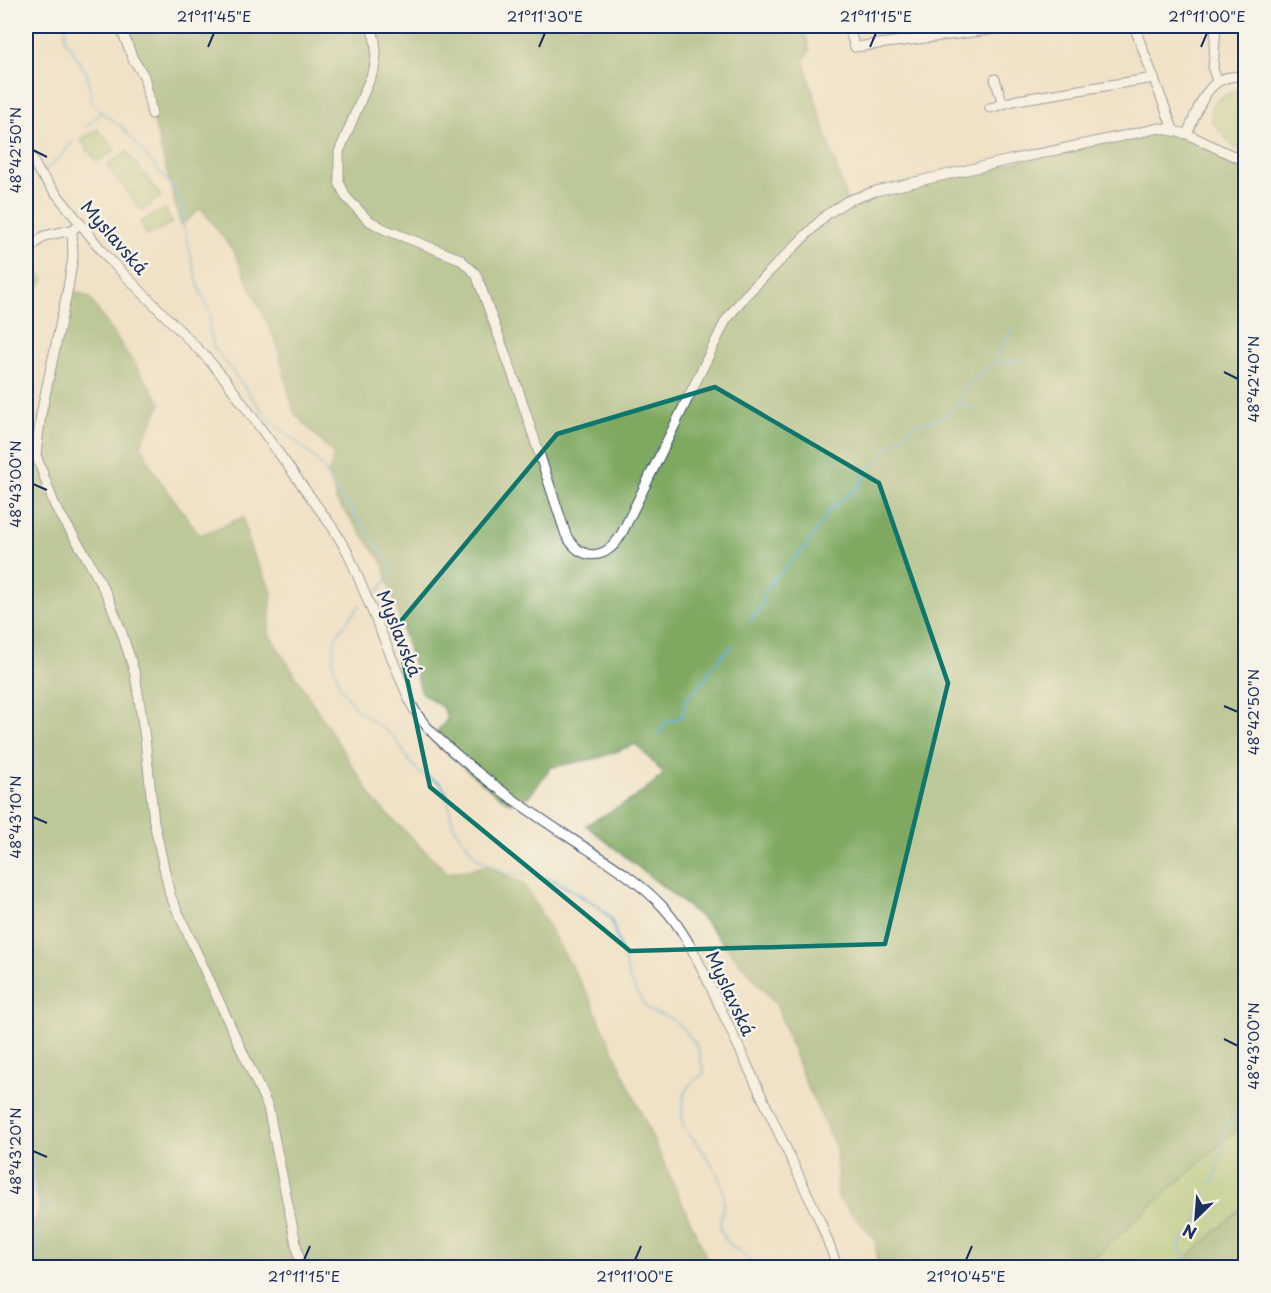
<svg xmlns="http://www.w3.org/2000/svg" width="1271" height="1293" font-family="'Playpen Sans',sans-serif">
	<rect width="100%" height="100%" fill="#f7f3e8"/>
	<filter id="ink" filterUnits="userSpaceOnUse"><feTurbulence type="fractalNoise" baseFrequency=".0167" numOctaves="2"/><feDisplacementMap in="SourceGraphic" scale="12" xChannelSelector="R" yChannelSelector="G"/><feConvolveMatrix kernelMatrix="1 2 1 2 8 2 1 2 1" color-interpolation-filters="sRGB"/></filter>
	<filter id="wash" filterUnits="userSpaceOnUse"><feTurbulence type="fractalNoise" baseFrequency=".008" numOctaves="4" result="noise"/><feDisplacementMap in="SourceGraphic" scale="24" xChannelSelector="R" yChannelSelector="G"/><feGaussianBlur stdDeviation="1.35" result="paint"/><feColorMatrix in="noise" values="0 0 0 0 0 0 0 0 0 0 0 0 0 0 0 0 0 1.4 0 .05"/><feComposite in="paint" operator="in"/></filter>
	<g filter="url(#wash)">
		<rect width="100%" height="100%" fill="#f0e2c6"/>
		<!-- green -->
		<g fill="#9fc26c" stroke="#5d7865" stroke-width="1.5">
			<polygon points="1236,90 1245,99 1245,152 1235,148 1211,120 1212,105 1216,100"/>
			<polygon points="97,129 115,150 97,162 80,140"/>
			<polygon points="126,151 161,196 142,211 107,166"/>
			<polygon points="165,209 172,223 147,236 140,222"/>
			<polygon points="37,272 45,279 31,295 26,290 26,285"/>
			<polygon points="1245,1122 1245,1205 1177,1267 1083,1268"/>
		</g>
		<!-- forest -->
		<g fill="#7fa860" stroke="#4d6c5f" stroke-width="1.5">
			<polygon points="120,26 803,26 810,50 803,60 847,201 1160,128 1187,134 1203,148 1245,166 1245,1122 1083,1267 878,1267 875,1239 838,1198 836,1148 803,1077 776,1004 701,917 586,825 635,798 664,774 636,744 598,758 551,767 529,796 510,803 493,792 431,739 446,721 446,714 442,707 422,693 382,561 336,500 329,473 334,455 294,413 277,344 234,252 201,208 181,226 152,114 144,76"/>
			<polygon points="68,288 89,297 161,403 141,445 156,475 200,535 243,517 251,550 272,591 269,634 376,803 448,873 486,866 524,884 589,997 711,1267 28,1267 26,1259 26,1242 40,1208 26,1132 26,451 35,455"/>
			<polygon points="1245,1205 1245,1267 1177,1267"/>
		</g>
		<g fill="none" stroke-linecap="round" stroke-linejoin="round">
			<!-- stream -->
			<g stroke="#55acd2" stroke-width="2">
				<polyline points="66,26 65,39 87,74 92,103 102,113 121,126 176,191 182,207 184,227 198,285 210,314 209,328 214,347 267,417 307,451 324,468 332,486 357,517 387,559 392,572 389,578 372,598"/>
				<polyline points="86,127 101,113"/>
				<polyline points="44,171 60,157 73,141"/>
				<polyline points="26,193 32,184"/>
				<polyline points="994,364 998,354 1016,325"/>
				<polyline points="958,404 976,408"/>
				<path d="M360 605 338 633 334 642 333 662 339 685 357 710 393 736 410 762 420 773 440 783 446 792 453 825 476 857 507 874H523L556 881 598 906 611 919 630 980 643 1004 651 1011 670 1018 683 1028 697 1046 704 1072C700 1078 694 1080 689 1086 682 1095 681 1115 683 1126 699 1147 722 1170 724 1198 725 1210 717 1220 721 1231 729 1250 745 1250 755 1268"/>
				<polyline points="750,621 758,612 764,601 764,593 774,578 780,574 797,555 803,551 831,508 860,486 868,468 880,460 888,446 906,434 915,424 932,421 944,416 956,407 960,398 968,386 984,370 993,364 1023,360"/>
				<path d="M658 735 666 722 682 717 685 701 708 676 709 670C717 662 724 653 733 645"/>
				<path d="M26 1147 34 1168 32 1184 35 1195 49 1210C34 1227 41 1247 39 1268"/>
				<path d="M1211 1184C1220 1171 1216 1157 1224 1147 1221 1135 1225 1127 1233 1118L1238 1117 1246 1102"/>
				<polyline points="1183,1268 1187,1260 1180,1251 1180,1243 1196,1227 1200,1205 1207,1194"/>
			</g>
		</g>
	</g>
	<g filter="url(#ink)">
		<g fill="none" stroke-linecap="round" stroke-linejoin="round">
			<defs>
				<g id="minor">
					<polyline points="120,26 133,59 144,76 152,114"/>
					<path d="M370 26C377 41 377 52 374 69L339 152V182L346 197 368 220 384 229 460 259 476 274 517 386 566 535C582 563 607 560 622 533L726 320 745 296 826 215 847 201 876 191 1010 160 1160 128 1187 134 1246 162"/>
					<polyline points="848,26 855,47 1020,26"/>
					<polyline points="1134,26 1173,129"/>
					<polyline points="1216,26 1213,69 1217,81"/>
					<polyline points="995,79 1003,104"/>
					<polyline points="990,108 1017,100 1154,78"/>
					<path d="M1187 134C1200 106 1207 71 1246 77"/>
					<path d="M26 147 39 172 107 257 207 358 225 379 333 528 348 553 411 704C423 727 444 744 464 761 499 791 536 816 575 841 606 861 638 880 663 907 682 928 694 952 706 977L820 1221 838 1268"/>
					<polyline points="72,230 73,257 68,288 41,414 36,455 55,506 86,556 108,597 122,633 135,674 145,738 154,822 170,895 268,1107 301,1268"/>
					<polyline points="26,252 44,236 72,230 76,227"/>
				</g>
			</defs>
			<!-- minor casing -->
			<use href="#minor" stroke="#3b4a6e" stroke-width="11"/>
			<!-- minor -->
			<use href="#minor" stroke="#fff" stroke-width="9"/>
		</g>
	</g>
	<!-- marked area -->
	<path d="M0 0H1271V1293H0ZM715 387 879 483 948 683 885 944 630 951 430 787 396 627 557 434Z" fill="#f0e2c6" fill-opacity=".55" fill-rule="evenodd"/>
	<path fill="none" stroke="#0f766e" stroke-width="4.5" stroke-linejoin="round" d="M715 387 879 483 948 683 885 944 630 951 430 787 396 627 557 434Z"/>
	<!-- ticks -->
	<path fill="none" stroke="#1b2f5e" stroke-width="2" d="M208 47 214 33M539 47 545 33M870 47 876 33M1201 47 1207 33M33 150 47 157M1224 372 1238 379M33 484 47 490M1224 706 1238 712M33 817 47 823M1224 1039 1238 1046M33 1151 47 1157M304 1260 310 1246M635 1260 641 1246M966 1260 972 1246"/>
	<g text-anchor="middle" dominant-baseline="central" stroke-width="5" stroke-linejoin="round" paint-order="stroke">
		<!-- street labels -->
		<g font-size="18" fill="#1b2f5e" stroke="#f7f3e8">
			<text transform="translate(115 237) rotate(49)">Myslavská</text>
			<text transform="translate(400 633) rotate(68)">Myslavská</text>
			<text transform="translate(731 993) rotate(65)">Myslavská</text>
		</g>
	</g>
	<!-- margin -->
	<rect width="1271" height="1293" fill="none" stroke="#f7f3e8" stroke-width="66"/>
	<!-- north arrow -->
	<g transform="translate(1196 1218) rotate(205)" stroke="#f7f3e8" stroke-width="4.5" paint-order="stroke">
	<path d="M0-4.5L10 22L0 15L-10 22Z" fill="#1b2f5e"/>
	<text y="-9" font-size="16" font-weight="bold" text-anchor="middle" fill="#1b2f5e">N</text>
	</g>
	<rect x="33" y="33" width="1205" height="1227" fill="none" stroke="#1b2f5e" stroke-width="2"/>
	<g font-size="15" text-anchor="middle" fill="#1b2f5e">
		<text x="214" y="22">21°11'45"E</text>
		<text x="545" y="22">21°11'30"E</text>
		<text x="876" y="22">21°11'15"E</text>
		<text x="1207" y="22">21°11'00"E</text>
		<text transform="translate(16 150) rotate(-90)" y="5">48°42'50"N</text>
		<text transform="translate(1254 379) rotate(-90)" y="5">48°42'40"N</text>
		<text transform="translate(16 484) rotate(-90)" y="5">48°43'00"N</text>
		<text transform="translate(1254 712) rotate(-90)" y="5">48°42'50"N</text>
		<text transform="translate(16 817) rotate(-90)" y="5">48°43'10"N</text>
		<text transform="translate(1254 1046) rotate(-90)" y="5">48°43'00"N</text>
		<text transform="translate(16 1151) rotate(-90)" y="5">48°43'20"N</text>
		<text x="304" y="1282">21°11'15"E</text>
		<text x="635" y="1282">21°11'00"E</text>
		<text x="966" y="1282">21°10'45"E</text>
	</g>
</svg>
